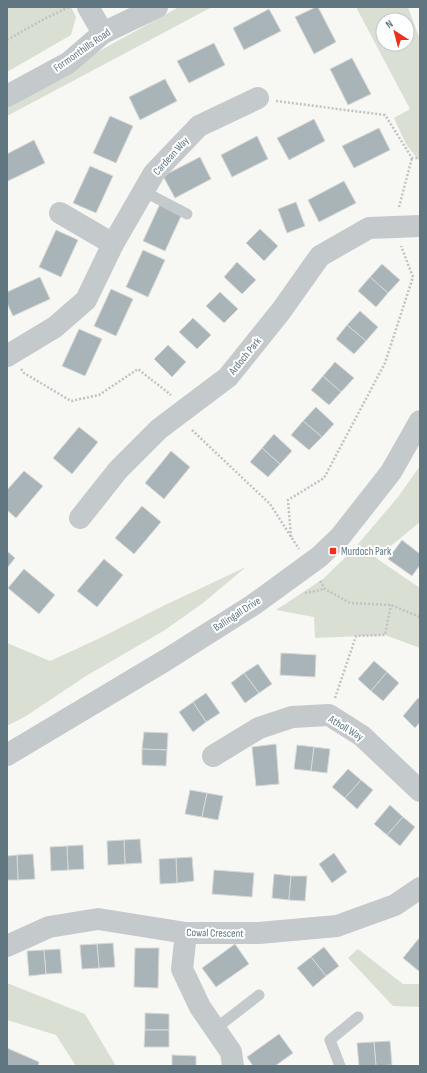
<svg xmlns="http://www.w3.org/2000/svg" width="427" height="1073" font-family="'Sofia Sans Condensed',sans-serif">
	<rect width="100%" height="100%" fill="#f7f7f4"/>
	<!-- green -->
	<g fill="#dadfd4" fill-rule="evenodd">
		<polygon points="7,7 71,7 76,17 71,35 7,72"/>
		<polygon points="179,7 212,7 7,116 7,102"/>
		<path d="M356 7H408L420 40V162L406 144 394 118 410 109ZM383 20H407V44H383Z"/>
		<polygon points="420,466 420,522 376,558 420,588 420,648 385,635 315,638 314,617 276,610 323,579 353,550 398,497"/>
		<polygon points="246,567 203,603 165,630 86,676 26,716 7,726 7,643 50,661 98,639 163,606"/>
		<polygon points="358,949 403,984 420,984 420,1007 393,1006 348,958"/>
		<polygon points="7,983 85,1014 116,1066 76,1066 56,1035 7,1020"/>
	</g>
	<!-- building -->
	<g fill="#a8b4b8" stroke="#d9d8d6">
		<polygon points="316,7 318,7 336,42 314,54 295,17"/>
		<polygon points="269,9 281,31 244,50 233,28"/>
		<polygon points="214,43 225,65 189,83 177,61"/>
		<polygon points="352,58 371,94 348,105 330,69"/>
		<polygon points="165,79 177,101 140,120 129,97"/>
		<polygon points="110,116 133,126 116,163 93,153"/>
		<polygon points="314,119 325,141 289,160 277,138"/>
		<polygon points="379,128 390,150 354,168 342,146"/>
		<polygon points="257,136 268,159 232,177 221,155"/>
		<polygon points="34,140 45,163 8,181 7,178 7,154"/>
		<polygon points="200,157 211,179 175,198 163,176"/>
		<polygon points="90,166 113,176 96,213 73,203"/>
		<polygon points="344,181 356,203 319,222 308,200"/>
		<polygon points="296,202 305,226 287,233 278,209"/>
		<polygon points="160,204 182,214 165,251 143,241"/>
		<polygon points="260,229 278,246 264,261 246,243"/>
		<polygon points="56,230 78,240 61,277 39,267"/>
		<polygon points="143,250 165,260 148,297 126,287"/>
		<polygon points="237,262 256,280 242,294 224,277"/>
		<polygon points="382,264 400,280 388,293 370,277"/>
		<polygon points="40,277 50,299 13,316 7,303 7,292"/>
		<polygon points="370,277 388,293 376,307 358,291"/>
		<polygon points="111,289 133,299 116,336 94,326"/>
		<polygon points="220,292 238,309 224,323 206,306"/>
		<polygon points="360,311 378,327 366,341 347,325"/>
		<polygon points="193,318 211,335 197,349 179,332"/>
		<polygon points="347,325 366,341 354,354 336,339"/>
		<polygon points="79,329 102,339 85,376 62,366"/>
		<polygon points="168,345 186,362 172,377 154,359"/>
		<polygon points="335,362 354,378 341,392 323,376"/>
		<polygon points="323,376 341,392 329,405 311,390"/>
		<polygon points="316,407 334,424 322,437 303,421"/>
		<polygon points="303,421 322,437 309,450 291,435"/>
		<polygon points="79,427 98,442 72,474 53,458"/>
		<polygon points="274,434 292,451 280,464 262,448"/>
		<polygon points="262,448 280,464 268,477 250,462"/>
		<polygon points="171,451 190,467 164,499 145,483"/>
		<polygon points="24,471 43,486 16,518 7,510 7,490"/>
		<polygon points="142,506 161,522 134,554 115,538"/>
		<polygon points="402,540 420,554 420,565 412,576 388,559"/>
		<polygon points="7,551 15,558 7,568"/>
		<polygon points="104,559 123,575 97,607 77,591"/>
		<polygon points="24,569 55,595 39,614 8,588"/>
		<polygon points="281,653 316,655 315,677 280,675"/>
		<polygon points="374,661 387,672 371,691 358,679"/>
		<polygon points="258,664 272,684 259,693 244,673"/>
		<polygon points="387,672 399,683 383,701 371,691"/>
		<polygon points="244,673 259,693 245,703 231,683"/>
		<polygon points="206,693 220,713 206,722 193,702"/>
		<polygon points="418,698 420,699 420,722 415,728 403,716"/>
		<polygon points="193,702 206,722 193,732 179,712"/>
		<polygon points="144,732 168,733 167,750 142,749"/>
		<polygon points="276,744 279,784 256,786 252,747"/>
		<polygon points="297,745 314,747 311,771 294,769"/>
		<polygon points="314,747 330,749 327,773 311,771"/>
		<polygon points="142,749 167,750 166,766 142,765"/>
		<polygon points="348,769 361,780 345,798 332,787"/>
		<polygon points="361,780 373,790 357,809 345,798"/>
		<polygon points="190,790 207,793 202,817 185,814"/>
		<polygon points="207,793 223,796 218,820 202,817"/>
		<polygon points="390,805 403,817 387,835 374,824"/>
		<polygon points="403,817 415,827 400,846 387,835"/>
		<polygon points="140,839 142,863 125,864 124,840"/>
		<polygon points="124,840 125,864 108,865 107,841"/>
		<polygon points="83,845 84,869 68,870 67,846"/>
		<polygon points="67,846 68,870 51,871 50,847"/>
		<polygon points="334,853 347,872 332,883 319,864"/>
		<polygon points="33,854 35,879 18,880 17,855"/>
		<polygon points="17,855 18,880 7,880 7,856"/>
		<polygon points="192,857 194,881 177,883 176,858"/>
		<polygon points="176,858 177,883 160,884 159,859"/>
		<polygon points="214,870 254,873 252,897 212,894"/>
		<polygon points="274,874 291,876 289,900 272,898"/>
		<polygon points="291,876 307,876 305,901 289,900"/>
		<polygon points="420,937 420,972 403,958"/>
		<polygon points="113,943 115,967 99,968 97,944"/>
		<polygon points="97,944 99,968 82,969 80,945"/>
		<polygon points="235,944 249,964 216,987 202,968"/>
		<polygon points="324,947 339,966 326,976 311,957"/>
		<polygon points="135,948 159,948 158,988 134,987"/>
		<polygon points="60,949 62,973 46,974 44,950"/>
		<polygon points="44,950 46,974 29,976 27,951"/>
		<polygon points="311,957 326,976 313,987 297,968"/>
		<polygon points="145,1013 169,1014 169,1030 145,1030"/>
		<polygon points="145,1030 169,1030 169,1047 144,1047"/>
		<polygon points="279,1034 293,1053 275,1066 253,1066 247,1057"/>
		<polygon points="390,1041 392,1065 376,1066 374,1042"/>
		<polygon points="374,1042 376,1066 359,1066 357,1043"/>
		<polygon points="7,1048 39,1062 38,1066 7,1066"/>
		<polygon points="172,1055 196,1056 196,1066 172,1066"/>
	</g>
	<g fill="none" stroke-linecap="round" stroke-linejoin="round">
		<!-- path -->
		<g stroke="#c0c2c4" stroke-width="2.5" stroke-dasharray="2 2" stroke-linecap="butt">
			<polyline points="7,40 42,20 69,7"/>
			<polyline points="276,101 385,115 412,158 420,158"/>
			<polyline points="399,207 412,158"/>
			<polyline points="21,369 24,373 71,401 99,395 138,369 171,395"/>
			<polyline points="192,430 270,504 299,549"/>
			<polyline points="291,537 288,500 324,478 385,363 413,277 401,246"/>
			<polyline points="320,581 325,589 350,603 391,605 420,617"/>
			<polyline points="305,593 325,589"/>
			<polyline points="335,698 356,636 385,635 391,605"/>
		</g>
		<!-- service -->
		<g stroke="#c4c9cc" stroke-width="11">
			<polyline points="143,191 187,214"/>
			<polyline points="215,1029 259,995"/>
			<polyline points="340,1066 330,1040 358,1017"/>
		</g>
		<!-- minor -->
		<g stroke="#c4c9cc" stroke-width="22">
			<polyline points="88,7 103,33"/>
			<polyline points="60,213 113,244"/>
			<polyline points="7,356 55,327 86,300 113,244 154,173 199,126 258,98"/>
			<polyline points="80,518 118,470 159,429 228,377 281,311 320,256 369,228 420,226"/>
			<polyline points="7,755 166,660 253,605 319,557 340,537 391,472 420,421"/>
			<polyline points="213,756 259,728 292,717 329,715 362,736 420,791"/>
			<polyline points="186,933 182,969 200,1007 231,1052 233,1066"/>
			<polyline points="7,946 49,927 98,919 186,933 259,933 337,926 395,905 420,888"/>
		</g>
		<!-- tertiary -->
		<polyline stroke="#c4c9cc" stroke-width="22" points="7,96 68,63 103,33 157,7"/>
	</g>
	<!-- markers -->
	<rect fill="#ee301d" stroke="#fff" stroke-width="1.5" x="329" y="547" width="8" height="8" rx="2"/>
	<g text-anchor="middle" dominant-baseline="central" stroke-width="4" stroke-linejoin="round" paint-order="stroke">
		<!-- street labels -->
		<g font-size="11" fill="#607781" stroke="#fff">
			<text transform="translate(82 50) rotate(-35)">Formonthills Road</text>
			<text transform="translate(171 156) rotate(-48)">Cardean Way</text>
			<text transform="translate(245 356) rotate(-51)">Ardoch Park</text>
			<text transform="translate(237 614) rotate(-33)">Ballingall Drive</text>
			<text transform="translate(346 728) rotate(31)">Atholl Way</text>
			<text transform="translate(215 933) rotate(1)">Cowal Crescent</text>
		</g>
		<!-- poi labels -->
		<g font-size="11" fill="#607781" stroke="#fff" text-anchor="start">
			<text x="341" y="551">Murdoch Park</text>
		</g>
	</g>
	<!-- border -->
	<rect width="427" height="1073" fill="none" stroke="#607781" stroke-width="16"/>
	<!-- north arrow -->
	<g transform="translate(395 32) rotate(324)"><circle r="19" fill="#ffffff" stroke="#bfc9cd"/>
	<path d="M0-3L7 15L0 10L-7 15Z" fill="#ee301d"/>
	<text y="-6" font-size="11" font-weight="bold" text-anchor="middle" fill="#607781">N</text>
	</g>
</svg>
